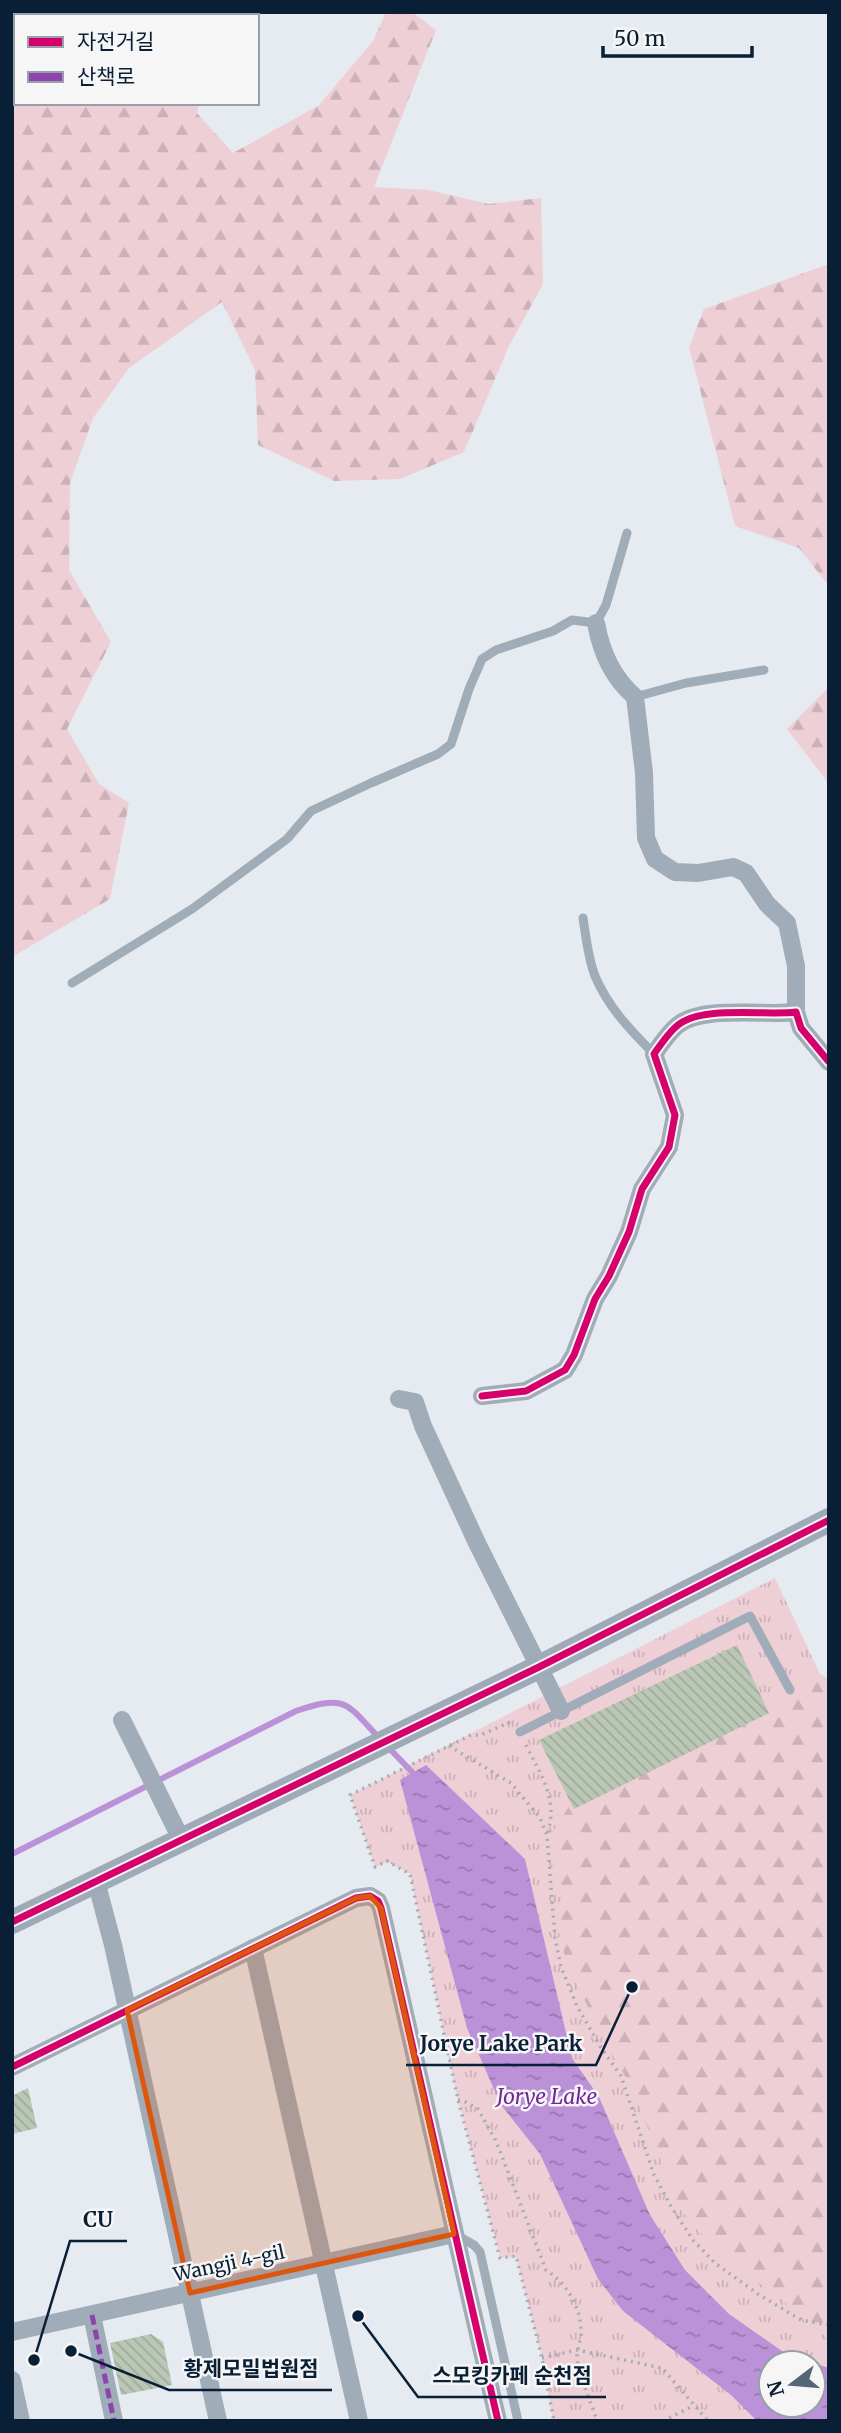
<svg xmlns="http://www.w3.org/2000/svg" width="841" height="2433" font-family="Merriweather,'Noto Sans KR',serif">
	<defs>
		<pattern id="grass-tufts" width="24" height="20" patternUnits="userSpaceOnUse" patternTransform="scale(1.75)"><rect width="24" height="20" fill="#efcfd6"/><path d="M3 7l-1-3M5 7V3M7 7l1-3M15 17l-1-3M17 17v-4M19 17l1-3" fill="none" stroke="#ccb1b8"/></pattern>
		<pattern id="forest-firs" width="22" height="20" patternUnits="userSpaceOnUse" patternTransform="scale(1.75)"><rect width="22" height="20" fill="#efcfd6"/><path d="M5 1l3.5 6h-7zM16 11l3.5 6h-7z" fill="#ccb1b8"/></pattern>
		<pattern id="water-ripples" width="26" height="14" patternUnits="userSpaceOnUse" patternTransform="scale(1.75)"><rect width="26" height="14" fill="#bb92d8"/><path d="M2 4q2-2 4 0t4 0M15 11q2-2 4 0t4 0" fill="none" stroke="#9677b0"/></pattern>
		<pattern id="building-back-hatch" width="6" height="6" patternUnits="userSpaceOnUse" patternTransform="scale(1.75)"><rect width="6" height="6" fill="#bac7b4"/><path d="M-1 5l2 2M0 0l6 6M5-1l2 2" fill="none" stroke="#9faa9b"/></pattern>
	</defs>
	<rect width="100%" height="100%" fill="#e5ebf1"/>
	<!-- grass -->
	<path fill="url(#grass-tufts)" fill-rule="evenodd" d="M775 1578 820 1674 829 1679V2421H553L542 2358 516 2257 500 2258 458 2100 410 1874 387 1862 375 1867 350 1795ZM771 2363H813V2405H771Z"/>
	<!-- forest -->
	<g fill="url(#forest-firs)">
		<polygon points="34,12 208,12 208,16 32,16"/>
		<polygon points="386,12 412,12 436,30 374,187 428,190 489,204 541,198 543,284 509,346 464,452 400,479 334,481 258,445 255,370 222,302 129,368 93,418 70,483 69,570 111,642 67,729 99,784 129,803 110,899 12,957 12,55 16,48 16,103 199,103 197,113 233,153 319,105 373,41"/>
		<polygon points="829,264 829,586 799,548 735,526 689,347 704,309"/>
		<polygon points="829,687 829,784 787,729"/>
		<polygon points="820,1674 829,1679 829,2333 816,2330 780,2298 721,2256 681,2210 630,2084 610,2051 567,1965 556,1920 566,1893 556,1885 548,1839 570,1805 590,1796"/>
	</g>
	<!-- water -->
	<polygon fill="url(#water-ripples)" points="426,1765 525,1859 572,2058 599,2097 650,2215 685,2270 729,2314 789,2356 812,2363 771,2363 771,2405 813,2405 813,2363 829,2368 829,2421 757,2421 731,2395 623,2311 598,2279 540,2154 501,2105 467,2028 400,1780"/>
	<g fill="none" stroke-linecap="round" stroke-linejoin="round">
		<!-- stream -->
		<g stroke="#bb92d8" stroke-width="6">
			<polyline points="387,1746 413,1773"/>
			<path d="M12 1854 296 1711C347 1694 346 1703 380 1739"/>
		</g>
	</g>
	<!-- building -->
	<g fill="url(#building-back-hatch)">
		<polygon points="737,1645 769,1713 574,1809 539,1740"/>
		<polygon points="28,2088 37,2128 12,2134 12,2096"/>
		<polygon points="151,2334 163,2342 172,2385 121,2395 110,2343"/>
	</g>
	<g fill="none" stroke-linecap="round" stroke-linejoin="round">
		<!-- path -->
		<g stroke="#a4acb6" stroke-width="3.5" stroke-dasharray="2 5" stroke-linecap="butt">
			<polyline points="510,1722 481,1735 471,1735 350,1795 375,1867 387,1861 410,1874 458,2100 500,2258 516,2256 542,2358 554,2421"/>
			<path d="M526 1745C541 1776 559 1800 547 1835"/>
			<polyline points="449,1746 511,1783 540,1818 547,1835 555,1938 561,1967 577,2006 600,2046 621,2076 654,2175 672,2208 693,2240 715,2263 758,2294 801,2320 829,2325"/>
			<path d="M458 2100 464 2101 478 2109 496 2141 546 2270C566 2283 580 2305 581 2330 582 2339 577 2348 577 2357 579 2378 591 2401 597 2421"/>
			<polyline points="542,2358 577,2350 662,2368 708,2421"/>
			<polyline points="663,2421 693,2406"/>
		</g>
		<!-- lane -->
		<g stroke="#a1acb9" stroke-width="9">
			<polyline points="635,697 686,683 764,670"/>
			<path d="M583 918C586 937 588 958 595 976 608 1007 631 1031 654 1054"/>
			<polyline points="72,983 192,909 287,839 311,811 371,783 438,754 451,744 469,689 482,659 496,650 553,631 572,620 596,623 606,605 627,533"/>
			<polyline points="520,1732 750,1616 790,1690"/>
			<polyline points="458,2236 474,2245 480,2252 518,2421"/>
		</g>
		<!-- street -->
		<g stroke="#a1acb9" stroke-width="18">
			<path d="M596 623C601 652 613 678 635 697L644 773 646 838 655 859 675 872 698 873 733 867 746 873 767 904 787 923 796 966V1012"/>
			<path d="M482 1396 526 1391 565 1370 574 1355 595 1299 609 1276 629 1232 642 1189 669 1147 675 1115 654 1054C661 1044 669 1032 678 1025 703 1005 766 1016 796 1012L801 1028 829 1062"/>
			<polyline points="399,1399 415,1402 423,1426 477,1543 561,1711"/>
			<polyline points="122,1720 181,1839"/>
			<polyline points="96,1881 113,1945 218,2421"/>
			<polyline points="253,1948 359,2421"/>
			<path d="M12 2067 356 1898 370 1896 378 1901 381 1908C421 2078 458 2250 498 2421"/>
			<polyline points="92,2315 114,2421"/>
			<polyline points="12,2332 454,2234"/>
			<polyline points="12,2380 21,2421"/>
		</g>
		<!-- secondary -->
		<g stroke="#9faab8" stroke-width="24">
			<polyline points="12,20 17,12"/>
			<polyline points="12,1922 539,1667 829,1520"/>
		</g>
		<!-- quiet -->
		<polyline stroke="#8e44ad" stroke-width="5" stroke-dasharray="10 5" stroke-linecap="butt" points="92,2315 114,2421"/>
		<defs>
			<g id="cycleway">
				<path d="M482 1396 526 1391 565 1370 574 1355 595 1299 609 1276 629 1232 642 1189 669 1147 675 1115 654 1054C661 1044 669 1032 678 1025 703 1005 766 1016 796 1012L801 1028 829 1062"/>
				<polyline points="12,1922 539,1667 829,1520"/>
				<path d="M12 2067 356 1898 370 1896 378 1901 381 1908C421 2078 458 2250 498 2421"/>
			</g>
		</defs>
		<!-- cycleway casing -->
		<use href="#cycleway" stroke="#f6f6f6" stroke-width="11"/>
		<!-- cycleway -->
		<use href="#cycleway" stroke="#d6006c" stroke-width="7"/>
	</g>
	<!-- marked area -->
	<path fill="#dd560e" fill-opacity="0.2" stroke="#dd560e" stroke-width="5" stroke-linejoin="round" d="M370 1896 381 1908 454 2234 190 2293 127 2010 356 1898Z"/>
	<g text-anchor="middle" dominant-baseline="central" stroke-width="5" stroke-linejoin="round" paint-order="stroke">
		<!-- street labels -->
		<g font-size="19" fill="#091f35" stroke="#f6f6f6">
			<text transform="translate(229 2263) rotate(-12)">Wangji 4-gil</text>
		</g>
		<!-- water labels -->
		<g font-size="21" font-style="italic" fill="#74269b" stroke="#f6f6f6">
			<text x="547" y="2096">Jorye Lake</text>
		</g>
	</g>
	<!-- callouts -->
	<path fill="none" stroke="#091f35" stroke-width="2.5" d="M632 1987L596 2065H406M34 2360L70 2241H127M71 2351L169 2390H332M358 2316L418 2397H606"/>
	<g fill="#091f35" stroke="#f6f6f6" stroke-width="2.5">
		<circle cx="632" cy="1987" r="7"/>
		<circle cx="34" cy="2360" r="7"/>
		<circle cx="71" cy="2351" r="7"/>
		<circle cx="358" cy="2316" r="7"/>
	</g>
	<g font-size="21" text-anchor="middle" font-weight="bold" fill="#091f35" stroke="#f6f6f6" stroke-width="5" stroke-linejoin="round" paint-order="stroke">
		<text x="501" y="2051">Jorye Lake Park</text>
		<text x="98" y="2227">CU</text>
		<text x="251" y="2376">황제모밀법원점</text>
		<text x="512" y="2383">스모킹카페 순천점</text>
	</g>
	<!-- border -->
	<rect width="841" height="2433" fill="none" stroke="#091f35" stroke-width="28"/>
	<!-- legend -->
	<rect x="14" y="14" width="245" height="91" fill="#f6f6f6" stroke="#97a0a9" stroke-width="2"/>
	<rect x="28" y="37" width="35" height="10" fill="#d6006c" stroke="#97a0a9" stroke-width="2"/>
	<text x="77" y="49" font-size="21" fill="#091f35">자전거길</text>
	<rect x="28" y="72" width="35" height="10" fill="#8e44ad" stroke="#97a0a9" stroke-width="2"/>
	<text x="77" y="84" font-size="21" fill="#091f35">산책로</text>
	<!-- north arrow -->
	<g transform="translate(792 2384) rotate(254)"><circle r="33" fill="#f6f6f6" stroke="#97a0a9" stroke-width="2"/>
	<path d="M0-5L12 26L0 18L-12 26Z" fill="#566677"/>
	<text y="-10" font-size="19" font-weight="bold" text-anchor="middle" fill="#091f35">N</text>
	</g>
	<!-- scale -->
	<path d="M603 46v10h149v-10" fill="none" stroke="#091f35" stroke-width="3.5"/>
	<text x="614" y="46" font-size="21" fill="#091f35" stroke="#f6f6f6" stroke-width="5" paint-order="stroke">50 m</text>
</svg>
